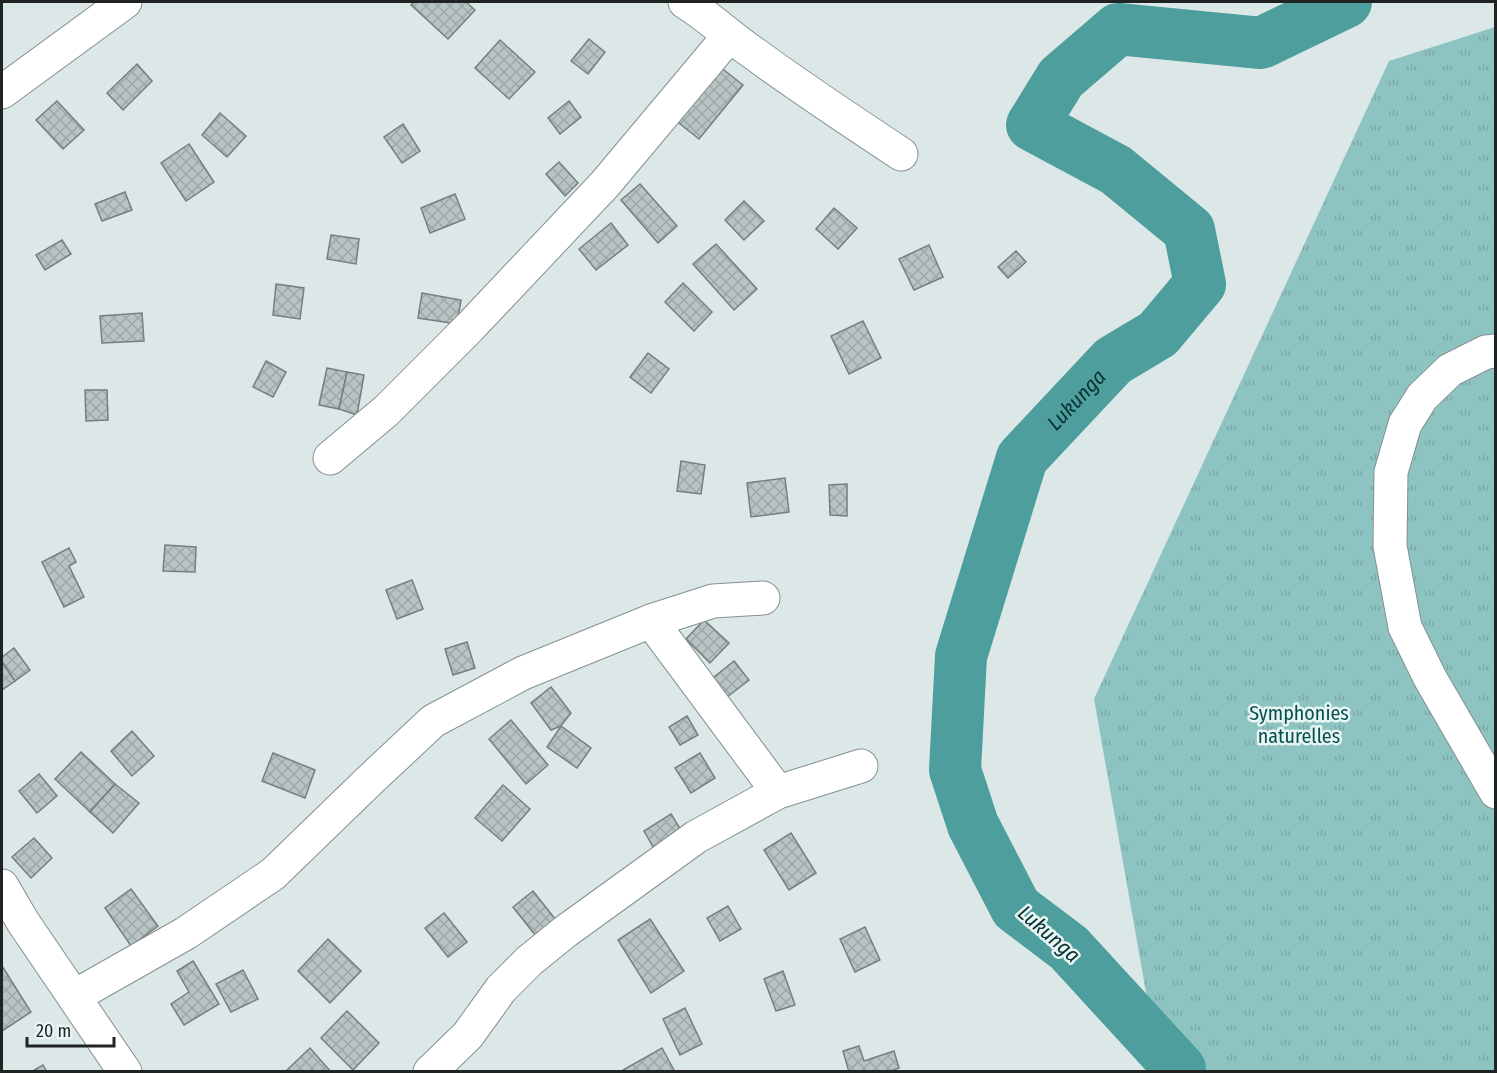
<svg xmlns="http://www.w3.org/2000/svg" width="1497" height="1073" font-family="'Fira Sans Condensed',sans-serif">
	<defs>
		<pattern id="park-tufts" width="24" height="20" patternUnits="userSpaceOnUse" patternTransform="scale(1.5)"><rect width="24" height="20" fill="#8dc4c1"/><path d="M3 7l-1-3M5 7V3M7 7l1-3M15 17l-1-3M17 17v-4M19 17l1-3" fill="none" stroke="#79a8a6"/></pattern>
		<pattern id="building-cross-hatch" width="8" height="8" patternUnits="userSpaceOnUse" patternTransform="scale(1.5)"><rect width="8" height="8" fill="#b8c3c3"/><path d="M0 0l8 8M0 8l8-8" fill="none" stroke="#9ea7a7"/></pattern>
	</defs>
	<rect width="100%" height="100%" fill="#dce8e7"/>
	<!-- park -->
	<polygon fill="url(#park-tufts)" points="1495,27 1495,1071 1160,1071 1094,699 1389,61"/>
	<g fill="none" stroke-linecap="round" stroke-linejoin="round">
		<!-- river -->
		<path stroke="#4d9e9c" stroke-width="52" id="s1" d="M1180 1072V1069L1069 948 1016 908 973 825 955 770 961 656 1022 458 1113 361 1158 334 1200 284 1189 230 1116 170 1032 125 1061 78 1118 29 1261 43 1346 2"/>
	</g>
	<!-- building -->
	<g fill="url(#building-cross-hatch)" stroke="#747f7e" stroke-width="1.5">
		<polygon points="414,2 466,2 475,10 448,39 411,5"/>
		<polygon points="589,39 605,52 588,74 571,61"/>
		<polygon points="500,40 535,72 509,99 475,68"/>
		<polygon points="137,64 152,81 123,110 107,93"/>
		<polygon points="719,66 743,85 699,139 675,120"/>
		<polygon points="57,101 84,130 63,149 36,120"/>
		<polygon points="569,101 581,117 560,134 548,118"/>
		<polygon points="220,113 246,136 227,157 202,135"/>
		<polygon points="403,124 420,151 402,163 384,137"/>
		<polygon points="189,144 214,182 186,201 161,163"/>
		<polygon points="559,162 578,183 565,196 546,174"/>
		<polygon points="640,184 677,226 658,243 621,200"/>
		<polygon points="125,192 132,210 102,221 95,204"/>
		<polygon points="455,194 465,219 430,233 421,208"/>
		<polygon points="744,201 764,221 744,240 725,220"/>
		<polygon points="834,208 857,228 838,249 816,229"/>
		<polygon points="611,223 628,245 596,270 579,249"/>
		<polygon points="331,235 359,239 356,264 327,259"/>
		<polygon points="62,240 71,254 45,270 36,255"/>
		<polygon points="716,244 757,289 734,310 693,264"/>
		<polygon points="929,245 943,277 914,290 899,259"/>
		<polygon points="1016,251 1026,262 1008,278 998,267"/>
		<polygon points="683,283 712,312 694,331 665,302"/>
		<polygon points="276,284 304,288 300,319 273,315"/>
		<polygon points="422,293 461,300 457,324 418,318"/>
		<polygon points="142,313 144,341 102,343 100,316"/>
		<polygon points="863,321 881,358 849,374 831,336"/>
		<polygon points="648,353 669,369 651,393 630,377"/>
		<polygon points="266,361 286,372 273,397 253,387"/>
		<polygon points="327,368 347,372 339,409 319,405"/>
		<polygon points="347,372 364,375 357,415 339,409"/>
		<polygon points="85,390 107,390 108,420 86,421"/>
		<polygon points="681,461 705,465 701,494 677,491"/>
		<polygon points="785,478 789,512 751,517 747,483"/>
		<polygon points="847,484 847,516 830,515 829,485"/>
		<polygon points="165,545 196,547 195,572 163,571"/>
		<polygon points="69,548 76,562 69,566 84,597 64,607 42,562"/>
		<polygon points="412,580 423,609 397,619 386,590"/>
		<polygon points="704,620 729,643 710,663 686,639"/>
		<polygon points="467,642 475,668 453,675 445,649"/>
		<polygon points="14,648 30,670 15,681 2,662 2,657"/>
		<polygon points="734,661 749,680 727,697 713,678"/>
		<polygon points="2,662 15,681 2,690"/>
		<polygon points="551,687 571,713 561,726 551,730 531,703"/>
		<polygon points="687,716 698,735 680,745 669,727"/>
		<polygon points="511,720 548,765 526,784 489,739"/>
		<polygon points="561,726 591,748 577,768 547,747"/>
		<polygon points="132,731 154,756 132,776 111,751"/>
		<polygon points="81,752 115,784 90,812 55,779"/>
		<polygon points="273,753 315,770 305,798 262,781"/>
		<polygon points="700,753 715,778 691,793 675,768"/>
		<polygon points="39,774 57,796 37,813 19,791"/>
		<polygon points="115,784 139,803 113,833 90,812"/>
		<polygon points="503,785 530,809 502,841 475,818"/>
		<polygon points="671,814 684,835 656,852 644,831"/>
		<polygon points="791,833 816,873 789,890 764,850"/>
		<polygon points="34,838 52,858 31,878 12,857"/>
		<polygon points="131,889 158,926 131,946 105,908"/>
		<polygon points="533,891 559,924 539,940 513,907"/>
		<polygon points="728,906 741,929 720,941 707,918"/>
		<polygon points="444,913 467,942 448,957 425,928"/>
		<polygon points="650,919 684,971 651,993 618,940"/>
		<polygon points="865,927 880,960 855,972 840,939"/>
		<polygon points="328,939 361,971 330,1003 298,971"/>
		<polygon points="193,961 219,1004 184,1025 171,1004 189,992 177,971"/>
		<polygon points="2,966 31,1012 2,1031"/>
		<polygon points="243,970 258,999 231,1012 216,984"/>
		<polygon points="783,971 795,1005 776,1011 764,979"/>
		<polygon points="685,1008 702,1044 680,1055 663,1019"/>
		<polygon points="347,1011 379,1043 353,1070 321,1038"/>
		<polygon points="859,1046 864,1061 894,1051 899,1068 888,1072 849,1072 843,1051"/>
		<polygon points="310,1048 331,1072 285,1072"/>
		<polygon points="662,1048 675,1072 624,1072 623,1070"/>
		<polygon points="43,1065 47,1072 31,1072"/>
	</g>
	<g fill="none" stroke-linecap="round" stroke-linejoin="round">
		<defs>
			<g id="minor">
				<path d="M685 2C709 17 729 36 752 52 801 88 851 121 901 154"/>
				<polyline points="2,92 125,2"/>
				<polyline points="1496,351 1486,352 1450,370 1422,397 1405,424 1391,472 1390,546 1405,627 1430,678 1496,792"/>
				<polyline points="330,458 386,411 469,328 605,184 729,36"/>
				<polyline points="651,621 778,792"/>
				<polyline points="2,886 23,922 125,1072"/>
				<polyline points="75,996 186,933 273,874 368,782 433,721 523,673 651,621 713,601 763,598"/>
				<polyline points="430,1072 468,1035 501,989 529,961 566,931 696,837 778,792 861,766"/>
			</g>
		</defs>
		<!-- minor casing -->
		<use href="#minor" stroke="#859090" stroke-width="35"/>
		<!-- minor -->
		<use href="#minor" stroke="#fff" stroke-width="33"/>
	</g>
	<g text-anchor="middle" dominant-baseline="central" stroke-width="5" stroke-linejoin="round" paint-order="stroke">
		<!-- park labels -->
		<g font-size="20" fill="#04504f" stroke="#e9f5f5">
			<text x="1299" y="713">Symphonies<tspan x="1299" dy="23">naturelles</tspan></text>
		</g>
		<!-- water labels -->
		<g font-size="21" font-style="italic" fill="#083130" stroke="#e9f5f5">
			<text stroke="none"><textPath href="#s1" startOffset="786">Lukunga</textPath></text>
			<text transform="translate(1049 934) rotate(41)">Lukunga</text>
		</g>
	</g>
	<!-- border -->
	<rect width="1497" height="1073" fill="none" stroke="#1f2423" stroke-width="6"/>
	<!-- scale -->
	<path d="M27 1037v9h87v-9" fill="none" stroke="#1f2423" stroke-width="3"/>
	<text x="36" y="1037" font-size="18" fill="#1f2423" stroke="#e9f5f5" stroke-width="4.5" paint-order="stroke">20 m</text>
</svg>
